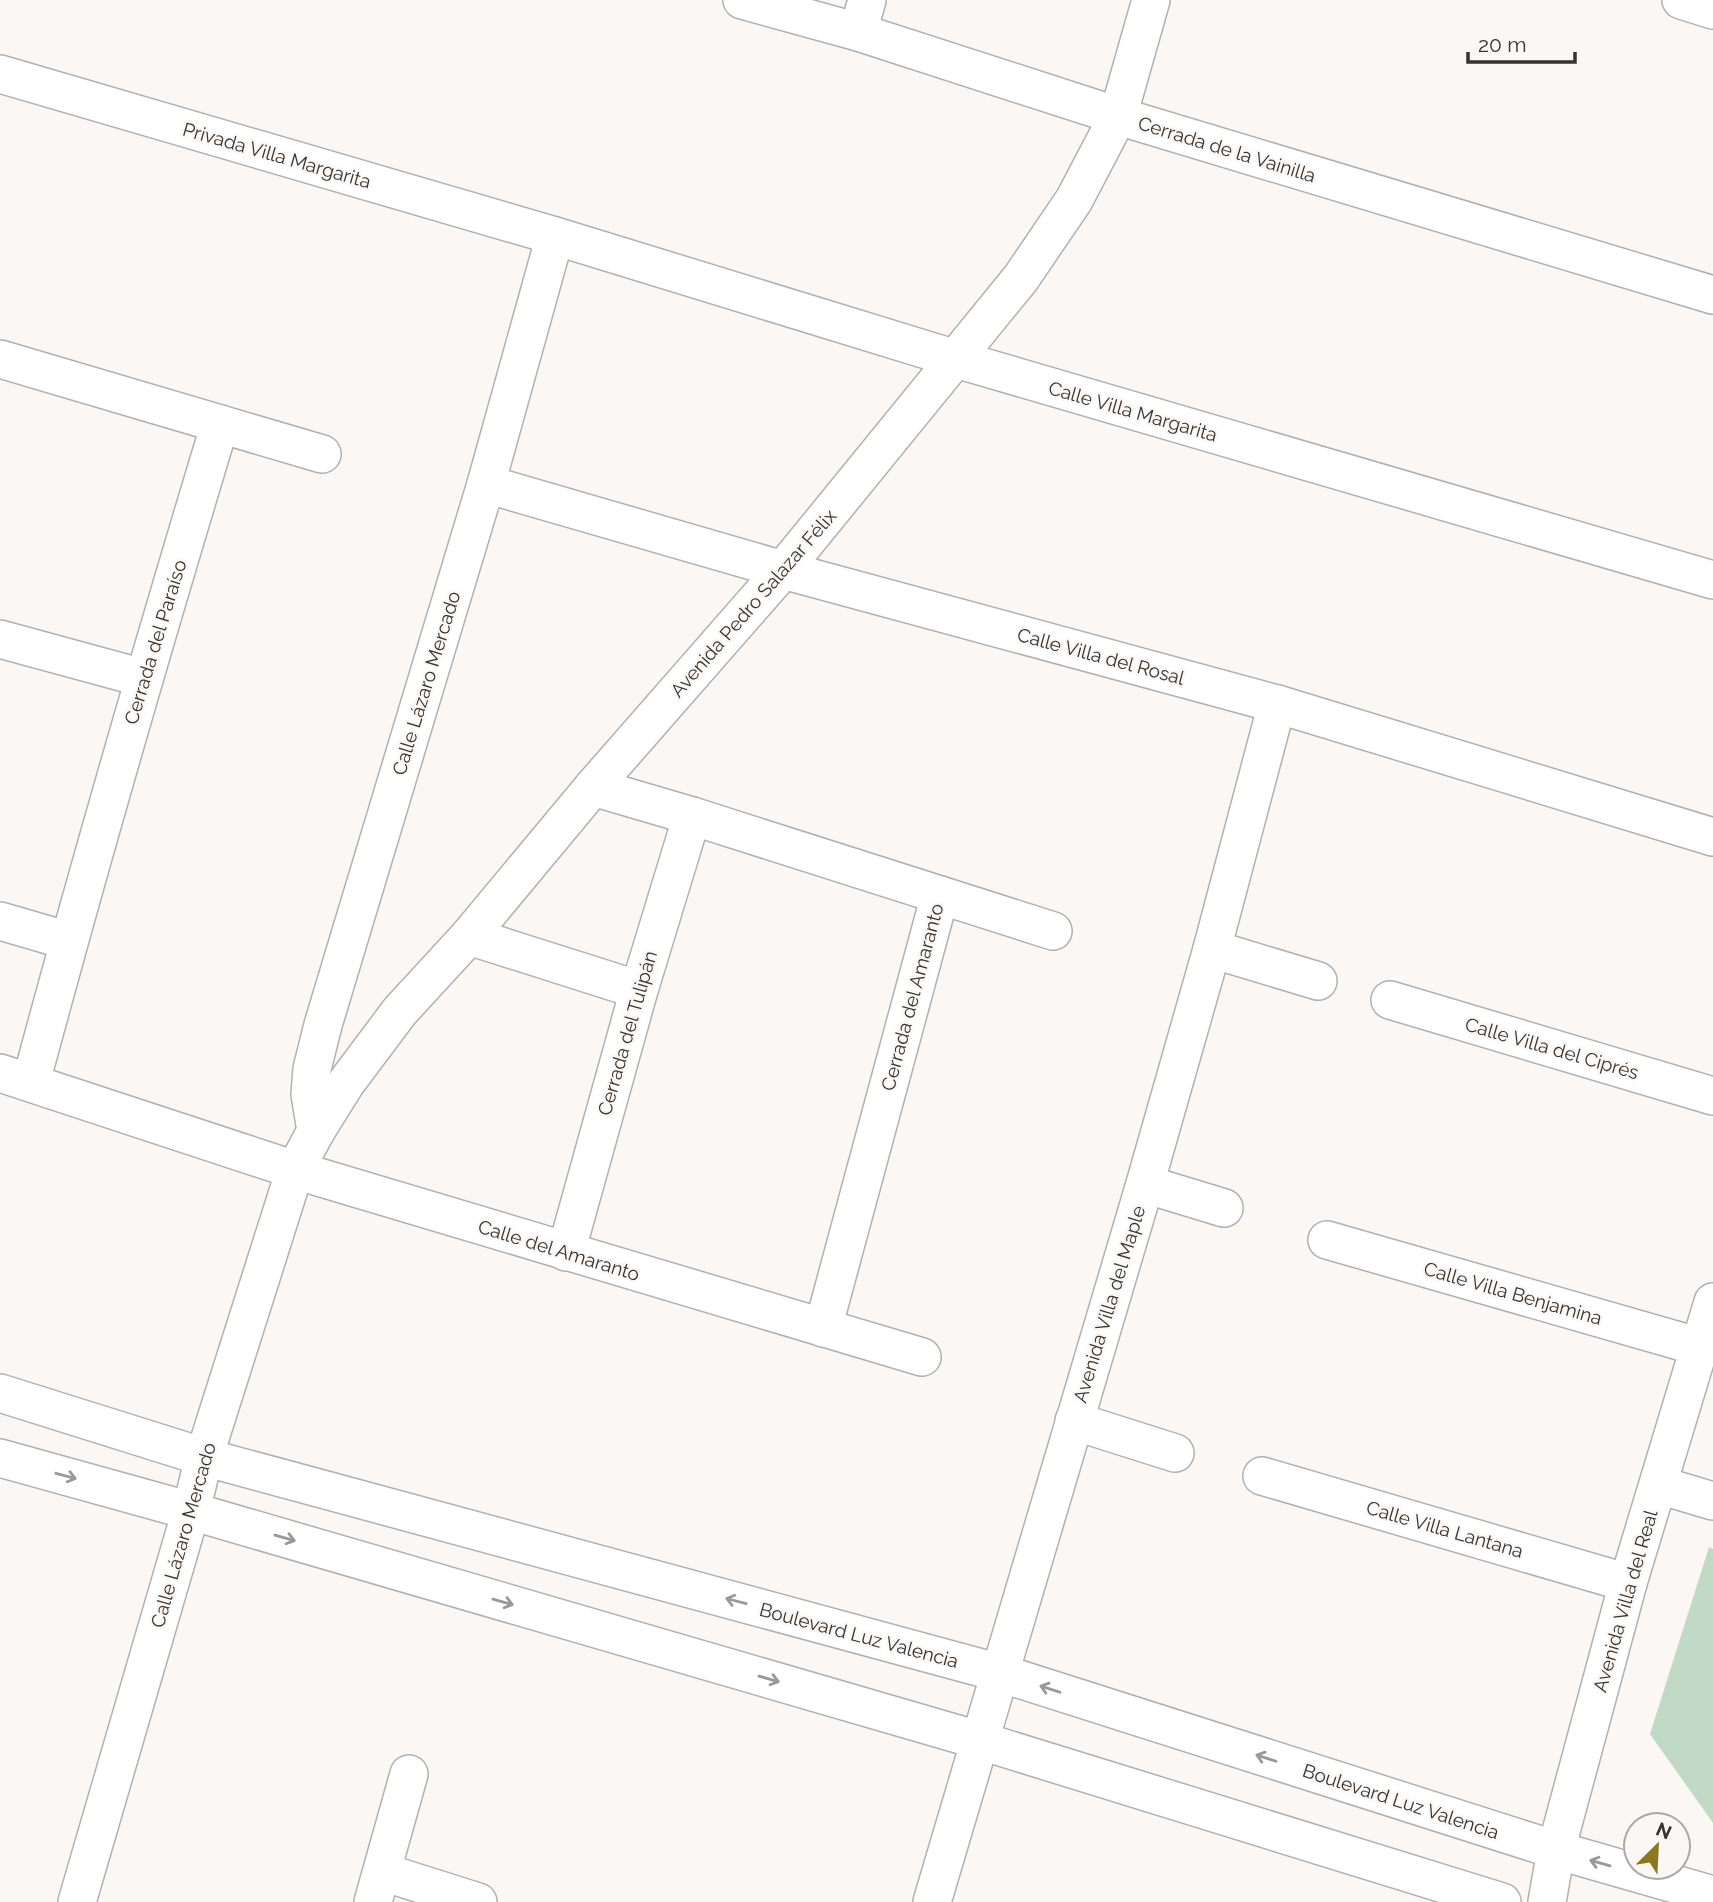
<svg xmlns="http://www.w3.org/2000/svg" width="1713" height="1902" font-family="Raleway,sans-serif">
	<rect width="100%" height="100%" fill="#fbf7f4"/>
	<!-- green -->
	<polygon fill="#c0dac6" points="1709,1547 1713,1549 1713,1823 1650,1734"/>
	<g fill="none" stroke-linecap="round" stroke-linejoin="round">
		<defs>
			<g id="minor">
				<polyline points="742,0 858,32 1118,116 1713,295"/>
				<polyline points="1681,0 1713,10"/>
				<polyline points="858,32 867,0"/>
				<polyline points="0,74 555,236 956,359 1713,580"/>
				<polyline points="0,359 322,454"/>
				<polyline points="486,484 783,570 1277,704 1713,837"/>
				<polyline points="0,639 143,678"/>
				<polyline points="593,787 692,816 1053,931"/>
				<polyline points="0,921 69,941"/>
				<polyline points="469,936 639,990"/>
				<polyline points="1212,949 1318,981"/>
				<polyline points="1390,1000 1713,1096"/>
				<polyline points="0,1073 295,1170 922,1357"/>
				<path d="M31 1082C90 862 154 642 220 424"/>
				<polyline points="316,1131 310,1094 312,1069 323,1025 486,484 555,236"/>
				<polyline points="1145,1184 1224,1208"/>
				<polyline points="1327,1240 1700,1347"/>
				<polyline points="566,1252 639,990 692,816"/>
				<polyline points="823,1328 940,895"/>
				<polyline points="0,1393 204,1457 1000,1673 1556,1850 1713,1895"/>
				<polyline points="1074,1421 1175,1453"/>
				<polyline points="0,1458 191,1511 978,1740 1502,1902"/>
				<polyline points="1262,1476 1628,1583"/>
				<polyline points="1659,1485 1713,1501"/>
				<polyline points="383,1872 478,1902"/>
				<polyline points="77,1902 191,1511 204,1457 295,1170 316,1131 346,1083 400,1011 469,936 593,787 783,570 1021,278 1074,200 1118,116 1151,0"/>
				<polyline points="373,1902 409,1774"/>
				<polyline points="932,1902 1145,1184 1212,949 1277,704"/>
				<polyline points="1547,1902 1556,1850 1628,1583 1713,1302"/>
			</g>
		</defs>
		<!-- minor casing -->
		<use href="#minor" stroke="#b4b0ad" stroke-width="40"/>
		<!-- minor -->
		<use href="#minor" stroke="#fff" stroke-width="37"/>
	</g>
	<!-- one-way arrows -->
	<defs><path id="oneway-shaft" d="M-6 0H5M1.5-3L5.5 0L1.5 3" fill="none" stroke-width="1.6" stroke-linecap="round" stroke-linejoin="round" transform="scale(1.75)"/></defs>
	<g stroke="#9a9998">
		<use href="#oneway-shaft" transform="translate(66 1476) rotate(15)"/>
		<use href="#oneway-shaft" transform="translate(285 1538) rotate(16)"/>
		<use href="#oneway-shaft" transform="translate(736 1601) rotate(-165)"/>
		<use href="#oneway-shaft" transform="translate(503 1602) rotate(16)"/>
		<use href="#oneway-shaft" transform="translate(769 1679) rotate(16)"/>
		<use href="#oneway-shaft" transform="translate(1050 1689) rotate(-162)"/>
		<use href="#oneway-shaft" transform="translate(1266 1758) rotate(-162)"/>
		<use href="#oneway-shaft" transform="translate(1600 1863) rotate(-164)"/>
	</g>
	<g text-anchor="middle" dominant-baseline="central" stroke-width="5" stroke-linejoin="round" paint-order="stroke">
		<!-- street labels -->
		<g font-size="19" fill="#343331" stroke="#fbf7f4">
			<text transform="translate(1227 149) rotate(17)">Cerrada de la Vainilla</text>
			<text transform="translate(277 155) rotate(16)">Privada Villa Margarita</text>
			<text transform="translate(1133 411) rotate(16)">Calle Villa Margarita</text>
			<text transform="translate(753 603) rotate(-49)">Avenida Pedro Salazar Félix</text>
			<text transform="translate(155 642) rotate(-73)">Cerrada del Paraíso</text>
			<text transform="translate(1101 656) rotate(15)">Calle Villa del Rosal</text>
			<text transform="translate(426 683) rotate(-73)">Calle Lázaro Mercado</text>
			<text transform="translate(912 997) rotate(-75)">Cerrada del Amaranto</text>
			<text transform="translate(627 1033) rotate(-74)">Cerrada del Tulipán</text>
			<text transform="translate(1552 1048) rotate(16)">Calle Villa del Ciprés</text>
			<text transform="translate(559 1250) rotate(17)">Calle del Amaranto</text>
			<text transform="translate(1513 1293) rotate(16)">Calle Villa Benjamina</text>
			<text transform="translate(1109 1304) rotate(-73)">Avenida Villa del Maple</text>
			<text transform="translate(1445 1529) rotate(16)">Calle Villa Lantana</text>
			<text transform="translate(183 1535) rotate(-74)">Calle Lázaro Mercado</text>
			<text transform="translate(1625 1601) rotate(-74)">Avenida Villa del Real</text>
			<text transform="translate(859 1635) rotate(15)">Boulevard Luz Valencia</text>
			<text transform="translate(1401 1801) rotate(18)">Boulevard Luz Valencia</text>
		</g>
	</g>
	<!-- north arrow -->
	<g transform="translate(1657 1846) rotate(24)"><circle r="33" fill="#fbf7f4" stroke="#aba9a6" stroke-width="2"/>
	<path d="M0-5L12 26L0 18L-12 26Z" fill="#89781d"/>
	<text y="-10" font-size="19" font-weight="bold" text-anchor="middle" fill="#343331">N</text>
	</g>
	<!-- scale -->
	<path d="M1468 52v10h107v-10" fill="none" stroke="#343331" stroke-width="3.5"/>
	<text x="1478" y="52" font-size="21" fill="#343331" stroke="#fbf7f4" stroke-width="5" paint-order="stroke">20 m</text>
</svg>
